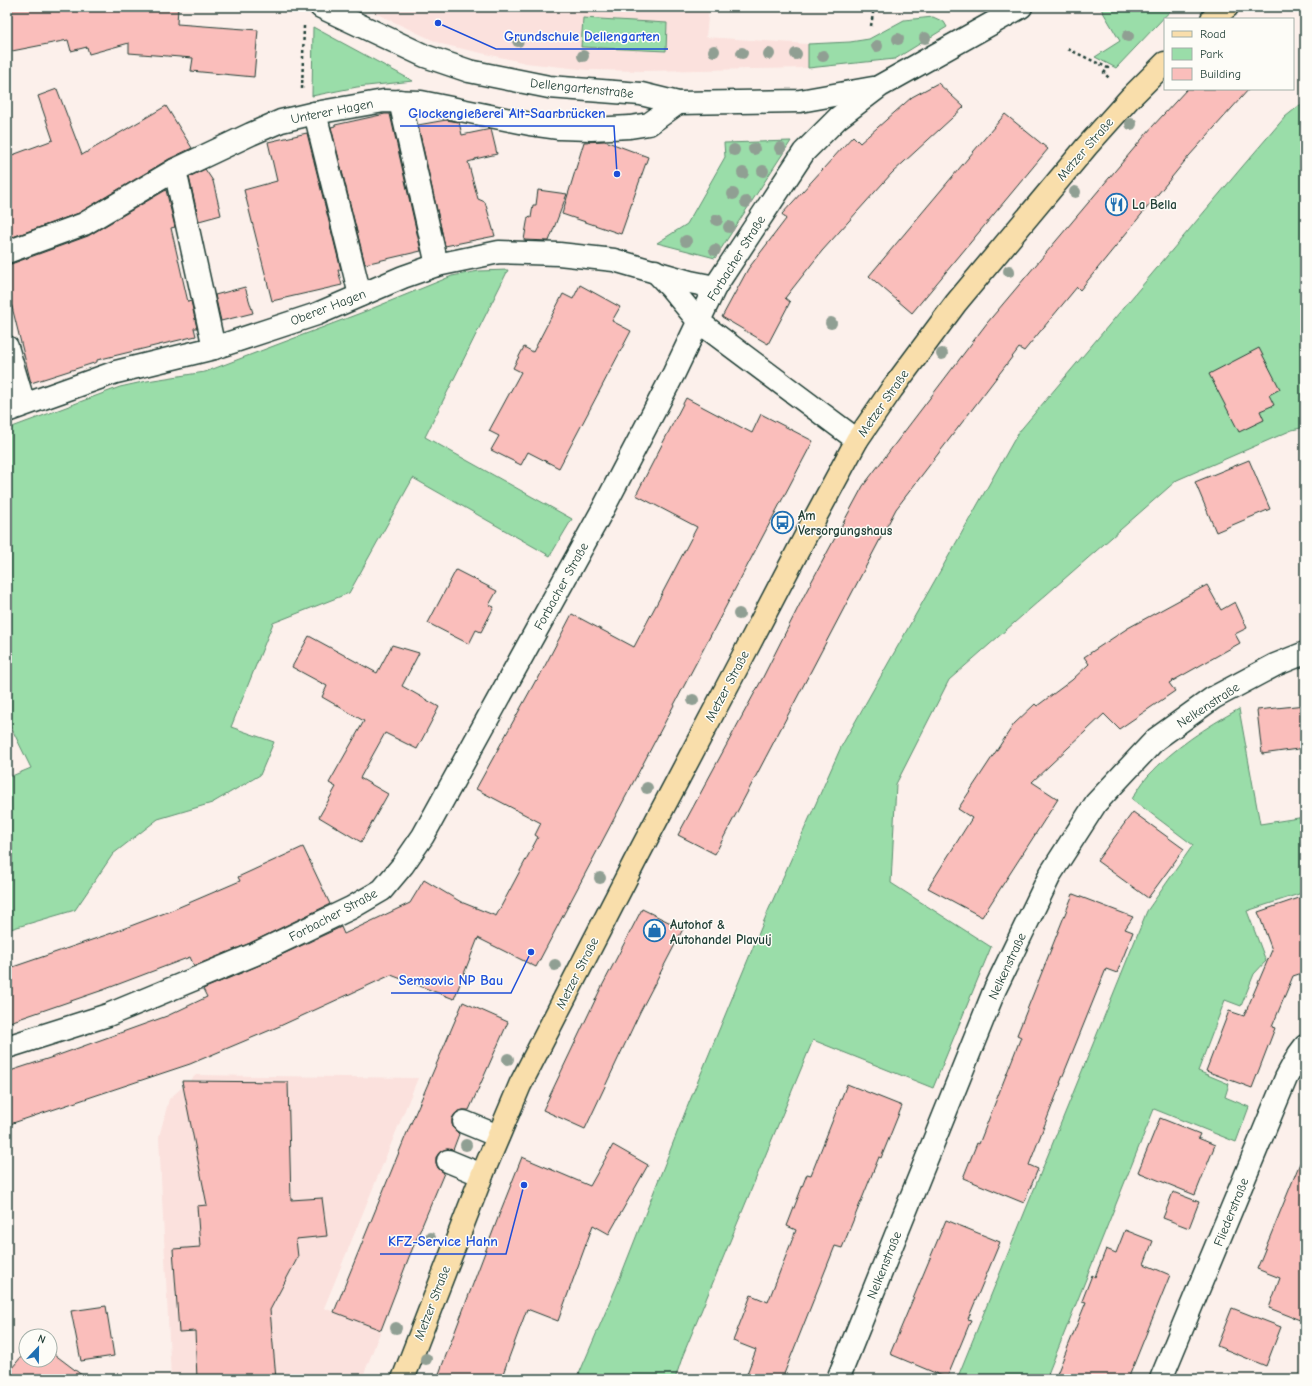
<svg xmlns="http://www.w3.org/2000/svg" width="1312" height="1386" font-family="'Comic Neue',sans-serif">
	<rect width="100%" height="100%" fill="#fcf0eb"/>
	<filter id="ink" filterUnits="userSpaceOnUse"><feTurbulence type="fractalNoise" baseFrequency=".025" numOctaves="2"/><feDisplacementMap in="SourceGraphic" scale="8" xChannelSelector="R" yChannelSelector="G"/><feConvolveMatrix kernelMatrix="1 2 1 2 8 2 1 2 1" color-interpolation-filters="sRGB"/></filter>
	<g filter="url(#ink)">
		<!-- built -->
		<g fill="#fbe1dd">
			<polygon points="362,7 723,7 722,8 709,8 706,37 808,44 808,68 644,71 589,70 526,63 441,44"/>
			<polygon points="196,1075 418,1078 324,1308 381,1330 362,1379 171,1379 159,1137 169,1099"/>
		</g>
		<!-- green -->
		<g fill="#9adda9" stroke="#5c8d6e">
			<polygon points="1100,7 1174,7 1116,68 1095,57 1120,41"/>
			<polygon points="933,17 944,22 947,27 895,59 808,68 808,44 850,42 869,39 904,20"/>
			<polygon points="583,18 667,23 666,51 581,47"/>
			<polygon points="313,27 413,81 357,87 312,96"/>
			<polygon points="1305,101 1305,427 1292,430 1177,480 949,680 896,784 891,883 991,947 933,1088 813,1040 683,1355 675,1379 569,1379 579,1374 618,1283 686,1110 768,911 841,747 1018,433 1242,167 1285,117"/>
			<polygon points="791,141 715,258 657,243 687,224 725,157 724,143"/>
			<polygon points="508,270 425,437 572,519 550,556 413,478 349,593 273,623 231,727 274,742 260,775 212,803 158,819 113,854 75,910 7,930 7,778 31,768 7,719 7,429 120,387 147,381 205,372 366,311 452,276 479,271"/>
			<path d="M1239 709 1260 824 1305 817V892L1247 911 1266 961 1254 974 1241 1006 1225 1000 1198 1071 1229 1084 1225 1097 1249 1107 1236 1142 1154 1109 1046 1379H957L1147 911 1193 845 1132 799C1137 791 1142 783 1148 776 1174 748 1206 727 1239 709Z"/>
		</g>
		<!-- building -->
		<g fill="#fabebb" stroke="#1f3d34">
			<polygon points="7,7 178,7 177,24 258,30 254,77 191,71 193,58 129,53 129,43 89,54 87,47 71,51 68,40 7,52"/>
			<polygon points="938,83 964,107 892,173 822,251 785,298 790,302 768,344 722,317 748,269 786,219 782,214 853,136 860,143 912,97"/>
			<polygon points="57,89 82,155 166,106 192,148 169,159 79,213 7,239 7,157 53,140 38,96"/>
			<polygon points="1187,89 1249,89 1189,156 1080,290 1077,287 1024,351 1019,348 896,509 715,854 678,835 761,681 807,590 863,486 987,323 1152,127"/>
			<polygon points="385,114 390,114 421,251 365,264 331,127 335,126 335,125"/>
			<polygon points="1005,114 1048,149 912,313 869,276"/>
			<polygon points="446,120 459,122 462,135 491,129 497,154 475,159 475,160 468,162 478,199 485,202 495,236 445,246 418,125"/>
			<polygon points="307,133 341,270 338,270 342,285 272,301 244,190 277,181 268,142"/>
			<polygon points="605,141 648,157 621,234 562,214 584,142"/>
			<polygon points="205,169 213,181 221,215 199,221 189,177"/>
			<polygon points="166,190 175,227 171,228 188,302 191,301 197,328 194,328 196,336 97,360 97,362 31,383 7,287 7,264 11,264 88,236"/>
			<polygon points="538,190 567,194 549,241 524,240 528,217 531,218 533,205 536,205"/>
			<polygon points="580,285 620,307 612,321 631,331 559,468 528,452 521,465 491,450 499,436 489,431 521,372 513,368 524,347 533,352 563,294 573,299"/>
			<polygon points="245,287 253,313 221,321 215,295"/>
			<polygon points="1259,348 1280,389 1269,395 1274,405 1260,411 1264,420 1239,432 1209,374"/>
			<polygon points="686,398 752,433 761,414 813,441 536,967 478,938 454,999 391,975 280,1026 190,1064 7,1125 7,1072 56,1056 167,1016 207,997 203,989 260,965 341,927 344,934 410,903 424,880 461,902 496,916 538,837 535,835 541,823 476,789 536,680 537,681 572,614 634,647 697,527 636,495"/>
			<polygon points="1249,460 1270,509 1216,532 1195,482"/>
			<polygon points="456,570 497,591 489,605 494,607 481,632 476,630 469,644 428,623"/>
			<polygon points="1207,585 1221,610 1235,602 1247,628 1235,634 1240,643 1169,683 1175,691 1119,729 1104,714 1032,782 1058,799 982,917 928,888 972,818 958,809 1014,724 1035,704 1037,706 1072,680 1089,664 1084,657 1128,628"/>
			<polygon points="309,636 377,673 392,645 419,653 402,686 439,707 417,749 385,733 360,778 388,794 361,842 319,817 336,787 329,783 364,721 322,697 327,686 292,667"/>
			<polygon points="1305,705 1305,748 1262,754 1257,710"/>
			<polygon points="1133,812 1184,849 1148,898 1097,861"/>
			<polygon points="303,847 330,904 250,943 194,966 190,957 103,990 7,1023 7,969 112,933 170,911 240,881 238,877"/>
			<polygon points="1073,894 1133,917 1125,929 1133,932 1117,973 1106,969 1060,1083 1061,1083 1029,1165 1038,1169 1024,1203 963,1178 977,1143 979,1144 1021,1037 1017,1035"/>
			<polygon points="1305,896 1305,972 1293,976 1272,1027 1275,1028 1252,1088 1206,1071 1229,1011 1244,1016 1272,950 1258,912"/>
			<polygon points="642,909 683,929 640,1012 585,1129 543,1110 599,992"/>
			<polygon points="463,1002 508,1022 469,1110 463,1110 457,1112 452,1118 452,1124 454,1129 459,1134 453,1150 447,1149 441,1151 436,1157 436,1163 438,1168 444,1173 409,1257 381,1330 334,1312 406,1135"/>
			<polygon points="182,1081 288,1082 291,1200 322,1198 327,1236 296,1239 298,1257 270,1310 276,1379 197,1379 195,1331 179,1332 173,1249 200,1247 197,1206 207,1205"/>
			<polygon points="847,1084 902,1106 881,1158 879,1157 842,1248 835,1246 782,1379 745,1379 756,1350 733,1341 751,1295 768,1302 796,1230 787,1226 807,1174 811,1175"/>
			<polygon points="1160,1118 1200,1134 1198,1138 1215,1145 1195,1195 1138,1172"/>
			<polygon points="613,1145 648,1165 609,1234 593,1225 558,1321 527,1309 501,1379 437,1379 501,1210 522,1157 590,1186"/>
			<polygon points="1304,1153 1305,1153 1305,1322 1269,1308 1280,1278 1257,1269"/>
			<polygon points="1173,1192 1199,1202 1189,1228 1163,1218"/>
			<polygon points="946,1220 1000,1242 968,1319 971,1320 947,1378 890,1354"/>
			<polygon points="1125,1230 1153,1241 1144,1264 1170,1275 1128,1379 1055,1379 1086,1302 1082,1301 1092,1275 1095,1277 1106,1249 1116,1253"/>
			<polygon points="106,1306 114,1356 81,1361 71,1311"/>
			<polygon points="1232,1308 1281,1327 1266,1366 1217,1346"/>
			<polygon points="26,1351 26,1360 50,1360 50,1351 87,1379 7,1379 7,1374"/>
		</g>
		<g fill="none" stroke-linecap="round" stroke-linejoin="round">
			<defs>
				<g id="minor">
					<polyline points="321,7 425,56 469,71 549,87 641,94 678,103 800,101 873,88"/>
					<polyline points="400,101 437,265"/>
					<polyline points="315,113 360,295"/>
					<polyline points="175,170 214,348"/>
					<polyline points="7,252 84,224 175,170 251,134 281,121 315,113 384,101 421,102 530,124 559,128 591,129 630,127 649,124 678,103"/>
					<polyline points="655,271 671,288 699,322 857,440"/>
					<polyline points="7,347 24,404"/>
					<polyline points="7,411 116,372 214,348 317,314 403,277 437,265 499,252 559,254 614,260 690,282 715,287"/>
					<polyline points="7,1047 108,1015 255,954 351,908 382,890 403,865 423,836 602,511 674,373 715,287 804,152 838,118 880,86 1021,7"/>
					<polyline points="464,1122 498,1136"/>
					<polyline points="448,1161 482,1175"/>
					<polyline points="838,1379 995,989 1051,873 1096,803 1156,739 1213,698 1275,665 1305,653"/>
					<polyline points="1161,1379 1286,1078 1299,1054 1305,1046"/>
				</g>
				<g id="major">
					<polyline points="1212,19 1227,7"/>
					<polyline points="403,1379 482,1175 520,1085 635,861 742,658 816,516 857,440 892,389 956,303 1087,146 1130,98 1165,63"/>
				</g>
			</defs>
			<!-- minor casing -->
			<use href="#minor" stroke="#1f3d34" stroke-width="25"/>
			<!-- major casing -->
			<use href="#major" stroke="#1f3d34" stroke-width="25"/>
			<!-- path -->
			<g stroke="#1f3d34" stroke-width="2.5" stroke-dasharray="3 3" stroke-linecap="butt">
				<polyline points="871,26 874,7"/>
				<polyline points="1068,49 1108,68 1104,73 1110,79"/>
				<polyline points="302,89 304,26"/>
			</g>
			<!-- minor -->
			<use href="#minor" stroke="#fdfcf7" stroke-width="22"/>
			<!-- major -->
			<use href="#major" stroke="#f9deab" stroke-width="22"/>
		</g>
		<!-- trees -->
		<g fill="#909f93">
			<circle cx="1128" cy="36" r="6"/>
			<circle cx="925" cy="38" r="6"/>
			<circle cx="898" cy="39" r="6"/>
			<circle cx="518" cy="41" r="6"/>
			<circle cx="877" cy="46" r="6"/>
			<circle cx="714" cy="51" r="6"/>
			<circle cx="742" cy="53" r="6"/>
			<circle cx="769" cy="54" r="6"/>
			<circle cx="796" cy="54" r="6"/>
			<circle cx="583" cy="56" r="6"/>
			<circle cx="823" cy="56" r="6"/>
			<circle cx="1131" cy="124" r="6"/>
			<circle cx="780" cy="148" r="6"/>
			<circle cx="754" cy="149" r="6"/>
			<circle cx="734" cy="150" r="6"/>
			<circle cx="763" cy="171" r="6"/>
			<circle cx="743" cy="173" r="6"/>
			<circle cx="1075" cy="192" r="6"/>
			<circle cx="733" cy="194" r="6"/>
			<circle cx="746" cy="202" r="6"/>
			<circle cx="717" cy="220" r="6"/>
			<circle cx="729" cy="227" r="6"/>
			<circle cx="686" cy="241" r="6"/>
			<circle cx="715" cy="250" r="6"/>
			<circle cx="1009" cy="271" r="6"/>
			<circle cx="831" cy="323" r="6"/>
			<circle cx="942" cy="354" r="6"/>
			<circle cx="739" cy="614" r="6"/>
			<circle cx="693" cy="700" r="6"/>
			<circle cx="647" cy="788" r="6"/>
			<circle cx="600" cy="878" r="6"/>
			<circle cx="555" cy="965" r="6"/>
			<circle cx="508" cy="1059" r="6"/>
			<circle cx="466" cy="1145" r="6"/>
			<circle cx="430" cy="1238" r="6"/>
			<circle cx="396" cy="1328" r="6"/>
			<circle cx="426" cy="1359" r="6"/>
		</g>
	</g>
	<!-- icons -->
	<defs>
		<symbol id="restaurant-ring" viewBox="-11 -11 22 22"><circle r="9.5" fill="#fdfcf7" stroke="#1f6fb2" stroke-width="1.5"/><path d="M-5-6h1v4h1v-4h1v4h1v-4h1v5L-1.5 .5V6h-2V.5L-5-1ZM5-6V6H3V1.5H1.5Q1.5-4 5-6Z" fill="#1f6fb2"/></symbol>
		<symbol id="bus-ring" viewBox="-11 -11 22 22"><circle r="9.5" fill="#fdfcf7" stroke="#1f6fb2" stroke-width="1.5"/><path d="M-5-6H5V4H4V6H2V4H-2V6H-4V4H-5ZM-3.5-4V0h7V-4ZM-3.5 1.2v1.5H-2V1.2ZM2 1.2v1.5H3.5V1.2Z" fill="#1f6fb2"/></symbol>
		<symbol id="shop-ring" viewBox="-11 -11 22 22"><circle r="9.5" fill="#fdfcf7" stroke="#1f6fb2" stroke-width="1.5"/><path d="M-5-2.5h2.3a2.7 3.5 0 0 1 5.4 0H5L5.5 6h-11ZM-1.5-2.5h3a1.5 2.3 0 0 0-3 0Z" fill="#1f6fb2"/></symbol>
	</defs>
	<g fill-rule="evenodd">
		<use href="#restaurant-ring" x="1104" y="192" width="25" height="25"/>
		<use href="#bus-ring" x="770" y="510" width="25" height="25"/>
		<use href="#shop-ring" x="642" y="918" width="25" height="25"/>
	</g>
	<g text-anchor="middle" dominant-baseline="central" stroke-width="3" stroke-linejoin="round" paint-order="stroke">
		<!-- street labels -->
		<g font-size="13" fill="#1f3d34" stroke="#fdfcf7">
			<text transform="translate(582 88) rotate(6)">Dellengartenstraße</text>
			<text transform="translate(332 111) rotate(-11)">Unterer Hagen</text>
			<text transform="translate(1085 149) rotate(-49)">Metzer Straße</text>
			<text transform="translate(736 258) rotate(-58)">Forbacher Straße</text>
			<text transform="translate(328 307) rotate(-21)">Oberer Hagen</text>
			<text transform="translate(883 403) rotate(-55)">Metzer Straße</text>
			<text transform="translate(561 586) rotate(-61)">Forbacher Straße</text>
			<text transform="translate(727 686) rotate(-62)">Metzer Straße</text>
			<text transform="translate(1208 705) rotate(-33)">Nelkenstraße</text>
			<text transform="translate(333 915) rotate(-28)">Forbacher Straße</text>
			<text transform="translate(1007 966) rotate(-65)">Nelkenstraße</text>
			<text transform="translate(577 973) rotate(-63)">Metzer Straße</text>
			<text transform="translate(1231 1212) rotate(-68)">Fliederstraße</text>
			<text transform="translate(884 1265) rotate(-68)">Nelkenstraße</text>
			<text transform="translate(432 1303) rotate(-69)">Metzer Straße</text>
		</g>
		<!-- poi labels -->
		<g font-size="13" font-weight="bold" fill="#1f3d34" stroke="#fdfcf7" text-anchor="start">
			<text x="1132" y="204">La Bella</text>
			<text x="798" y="515">Am<tspan x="798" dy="15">Versorgungshaus</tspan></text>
			<text x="670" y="924">Autohof &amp;<tspan x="670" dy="15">Autohandel Plavuij</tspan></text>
		</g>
	</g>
	<!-- callouts -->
	<path fill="none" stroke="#1d4ed8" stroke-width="1.5" d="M438 23L496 49H668M617 174L614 126H400M531 952L511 993H391M524 1185L506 1254H380"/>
	<g fill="#1d4ed8" stroke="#fdfcf7" stroke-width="1.5">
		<circle cx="438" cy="23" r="4"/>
		<circle cx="617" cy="174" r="4"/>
		<circle cx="531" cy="952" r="4"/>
		<circle cx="524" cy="1185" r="4"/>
	</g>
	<g font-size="14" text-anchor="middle" font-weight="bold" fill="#1d4ed8" stroke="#fdfcf7" stroke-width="3" stroke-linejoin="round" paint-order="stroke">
		<text x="582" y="41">Grundschule Dellengarten</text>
		<text x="507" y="118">Glockengießerei Alt-Saarbrücken</text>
		<text x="451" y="985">Semsovic NP Bau</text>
		<text x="443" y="1246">KFZ-Service Hahn</text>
	</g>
	<!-- margin -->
	<rect width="1312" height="1386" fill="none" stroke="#fdfcf7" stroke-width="24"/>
	<rect x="12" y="12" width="1288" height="1362" fill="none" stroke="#1f3d34" stroke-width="1.5" filter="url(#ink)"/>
	<!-- legend -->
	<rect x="1164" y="18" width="130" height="72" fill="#fdfcf7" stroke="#a4b0a9"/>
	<rect x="1172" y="31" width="20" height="6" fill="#f9deab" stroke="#a4b0a9"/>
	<text x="1200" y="38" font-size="12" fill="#1f3d34">Road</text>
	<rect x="1172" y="48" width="20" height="12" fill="#9adda9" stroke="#a4b0a9"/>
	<text x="1200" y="58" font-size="12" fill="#1f3d34">Park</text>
	<rect x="1172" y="68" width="20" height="12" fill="#fabebb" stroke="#a4b0a9"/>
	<text x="1200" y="78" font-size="12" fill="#1f3d34">Building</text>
	<!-- north arrow -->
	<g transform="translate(38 1348) rotate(22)"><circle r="19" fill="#fdfcf7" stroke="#a4b0a9"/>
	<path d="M0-3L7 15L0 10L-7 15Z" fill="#1f6fb2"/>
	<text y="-6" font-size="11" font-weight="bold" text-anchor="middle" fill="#1f3d34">N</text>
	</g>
</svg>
